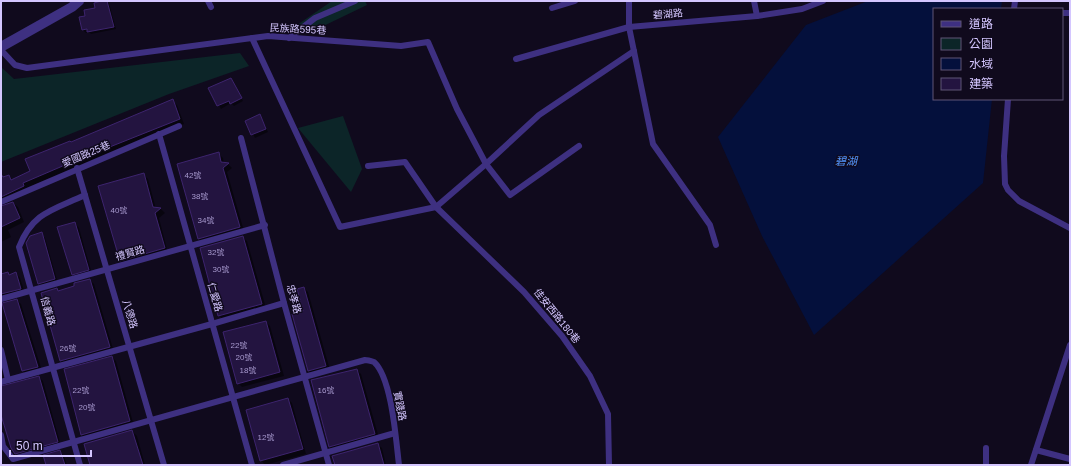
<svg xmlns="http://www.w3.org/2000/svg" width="1071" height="466" font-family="Helvetica,'Noto Sans TC',sans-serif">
	<rect width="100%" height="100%" fill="#100a1d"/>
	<!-- green -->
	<g fill="#0c2528">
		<polygon points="332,1 365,1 367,5 313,31 297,25"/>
		<polygon points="240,53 249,66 169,94 1,162 1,67 14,79"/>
		<polygon points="343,116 362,169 351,192 298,128"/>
	</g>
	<!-- water -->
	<polygon fill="#04103c" points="868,1 1002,1 1001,9 934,9 934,99 992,99 983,183 814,335 762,236 718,137 806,25"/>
	<!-- shadow -->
	<g fill="#0007">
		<polygon points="103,1 109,3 116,29 91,34 89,32 86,33 83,30 81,18 87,17"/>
		<polygon points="231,79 243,101 234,106 231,103 221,109 210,89"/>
		<polygon points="172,101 177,105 184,124 27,188 2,204 1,207 13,203 18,207 24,222 8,230 11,237 1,242 1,179 9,176 13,180 31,171 71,143"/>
		<polygon points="260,115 268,132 255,138 246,121"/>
		<polygon points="218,153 223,158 224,164 228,164 232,168 227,172 244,231 203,243 199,239"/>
		<polygon points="144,175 148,179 156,209 161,209 165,213 159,218 168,253 125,265 121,261"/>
		<polygon points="75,223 79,228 92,274 77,278 72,274"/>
		<polygon points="41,234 45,238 58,283 43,288 39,283"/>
		<polygon points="242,237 247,241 266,308 223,320 219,315"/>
		<polygon points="8,273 10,275 16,273 20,278 25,293 1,299 1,275"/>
		<polygon points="90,280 94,284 114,352 65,365 61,361 57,289 59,291 75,287"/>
		<polygon points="304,288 308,292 330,370 313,375 309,371 293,314 304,311"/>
		<polygon points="17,300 21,304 42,371 27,375 23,371 3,304"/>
		<polygon points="266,322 270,326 284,376 242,387 238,383"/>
		<polygon points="112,357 116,361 134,426 86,439 82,435"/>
		<polygon points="357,370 361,374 379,438 335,451 330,447"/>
		<polygon points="39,377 43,381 61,446 20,458 15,453 1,411 1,387"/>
		<polygon points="288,399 292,403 306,454 265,465 261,460"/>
		<polygon points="132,431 137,436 145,465 91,465"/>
		<polygon points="377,444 382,448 386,465 336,465"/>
		<polygon points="60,452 64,456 67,465 47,465"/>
	</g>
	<!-- building -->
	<g fill="#231440" stroke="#3d246e">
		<polygon points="101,1 107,1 114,27 87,32 87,29 82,30 79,17 85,16 84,10 95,8 94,3"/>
		<polygon points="231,78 242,98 230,104 229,101 217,106 208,88"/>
		<polygon points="173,99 180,119 72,162 23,183 24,186 1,197 1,174 3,177 9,175 11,180 30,171 25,159 70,141 71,142"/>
		<polygon points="260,114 266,129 251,135 245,121"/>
		<polygon points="219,152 221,162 229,163 223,168 240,227 198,239 177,164"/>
		<polygon points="144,173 153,207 161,208 155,213 165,248 120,261 98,186"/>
		<polygon points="13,202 20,218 1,227 1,206"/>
		<polygon points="75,222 89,270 72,275 57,227"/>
		<polygon points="42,232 55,279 38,284 26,243 30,236"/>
		<polygon points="243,236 262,304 218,316 200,248"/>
		<polygon points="8,272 9,275 16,272 21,289 1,294 1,274"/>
		<polygon points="90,279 110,347 60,361 41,293 57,288 58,291 74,286 74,283"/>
		<polygon points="304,287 326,366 308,371 292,314 303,311 297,289"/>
		<polygon points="17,299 38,367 22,371 2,303"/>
		<polygon points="266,321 280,372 237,384 223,332"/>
		<polygon points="112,356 130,421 81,435 64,369"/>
		<polygon points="357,369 375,434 329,447 311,380"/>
		<polygon points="39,376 58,442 15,454 11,448 1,415 1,386"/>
		<polygon points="288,398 303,449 260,461 246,410"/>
		<polygon points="132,430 143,465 90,465 84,444"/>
		<polygon points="378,443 384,465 335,465 332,456"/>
		<polygon points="60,450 65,465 46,465 43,455"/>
	</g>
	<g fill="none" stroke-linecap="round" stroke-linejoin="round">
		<!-- service -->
		<g stroke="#3e3081" stroke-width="6">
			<polyline points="208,1 211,7"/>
			<polyline points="629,1 629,27 653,144 710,225 716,245"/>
			<polyline points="754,1 757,16"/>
			<polyline points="552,8 575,1"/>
			<polyline points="1014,9 1015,1"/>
			<polyline points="1062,13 1070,13"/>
			<polyline points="252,38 340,227 436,207 486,164 539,115 634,51"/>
			<polyline points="289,38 315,18 355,1"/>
			<polyline points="1,50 15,65 27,68 268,36 401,46 428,42 457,109 486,164 510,195 579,146"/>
			<polyline points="516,59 629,27 757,16 802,9 823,1"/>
			<polyline points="1008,99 1004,156 1005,184 1008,190 1019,201 1070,228"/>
			<polyline points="159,134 252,465"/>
			<polyline points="241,138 284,303 329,465"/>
			<polyline points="368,166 405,162 436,207 524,292 562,336 590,376 608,414 609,465"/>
			<polyline points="77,168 164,465"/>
			<polyline points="1,202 179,126"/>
			<polyline points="1,299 265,225"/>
			<polyline points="1,350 8,380"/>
			<polyline points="1,382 212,324 284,303"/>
			<path d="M1 435 3 446 13 459 365 360C367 360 371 361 374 362 392 378 396 441 399 465"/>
			<polyline points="1036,450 1070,459"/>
			<path d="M80 465 19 247C33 212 53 210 85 195"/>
			<polyline points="283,465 395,433"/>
			<polyline points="986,465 986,448"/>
			<polyline points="1031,465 1070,345"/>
		</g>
		<!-- minor -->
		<polyline stroke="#3e3081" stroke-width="10" points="1,47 72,7 79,1"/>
	</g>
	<g text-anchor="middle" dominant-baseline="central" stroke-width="3" stroke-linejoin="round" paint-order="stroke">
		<!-- number labels -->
		<g font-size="8" fill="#a89acf">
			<text x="193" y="175">42號</text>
			<text x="200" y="196">38號</text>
			<text x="119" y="210">40號</text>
			<text x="206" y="220">34號</text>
			<text x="216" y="252">32號</text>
			<text x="221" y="269">30號</text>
			<text x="239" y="345">22號</text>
			<text x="68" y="348">26號</text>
			<text x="244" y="357">20號</text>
			<text x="248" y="370">18號</text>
			<text x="81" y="390">22號</text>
			<text x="326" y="390">16號</text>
			<text x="87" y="407">20號</text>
			<text x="266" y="437">12號</text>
		</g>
		<!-- street labels -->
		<g font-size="10" fill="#d4c6ff" stroke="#100a1d">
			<text transform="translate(668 14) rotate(-5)">碧湖路</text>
			<text transform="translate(298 29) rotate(3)">民族路595巷</text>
			<text transform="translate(86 154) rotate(-23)">愛國路25巷</text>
			<text transform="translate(130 253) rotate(-16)">禮賢路</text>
			<text transform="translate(215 297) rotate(74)">仁愛路</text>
			<text transform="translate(294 299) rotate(75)">忠孝路</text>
			<text transform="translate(48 311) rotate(75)">信義路</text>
			<text transform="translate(130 314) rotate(73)">八德路</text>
			<text transform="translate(557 316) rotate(51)">佳安西路180巷</text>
			<text transform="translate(400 406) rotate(79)">實踐路</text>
		</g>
		<!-- water labels -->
		<g font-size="11" font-style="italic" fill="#5497ff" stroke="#100a1d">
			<text x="846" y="161">碧湖</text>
		</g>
	</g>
	<!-- border -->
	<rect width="1071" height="466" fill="none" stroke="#d4c6ff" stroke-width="4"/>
	<!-- legend -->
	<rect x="933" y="8" width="130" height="92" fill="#100a1d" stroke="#5e5577"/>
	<rect x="941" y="21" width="20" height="6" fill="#3e3081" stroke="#5e5577"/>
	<text x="969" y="28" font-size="12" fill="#d4c6ff">道路</text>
	<rect x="941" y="38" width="20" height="12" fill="#0c2528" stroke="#5e5577"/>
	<text x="969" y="48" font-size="12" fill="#d4c6ff">公園</text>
	<rect x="941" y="58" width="20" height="12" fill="#04103c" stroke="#5e5577"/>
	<text x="969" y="68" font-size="12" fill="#d4c6ff">水域</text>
	<rect x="941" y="78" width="20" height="12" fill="#231440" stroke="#5e5577"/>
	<text x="969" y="88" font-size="12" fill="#d4c6ff">建築</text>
	<!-- scale -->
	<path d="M10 450v6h81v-6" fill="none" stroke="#d4c6ff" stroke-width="2"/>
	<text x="16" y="450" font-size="12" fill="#d4c6ff" stroke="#100a1d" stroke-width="3" paint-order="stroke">50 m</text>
</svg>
